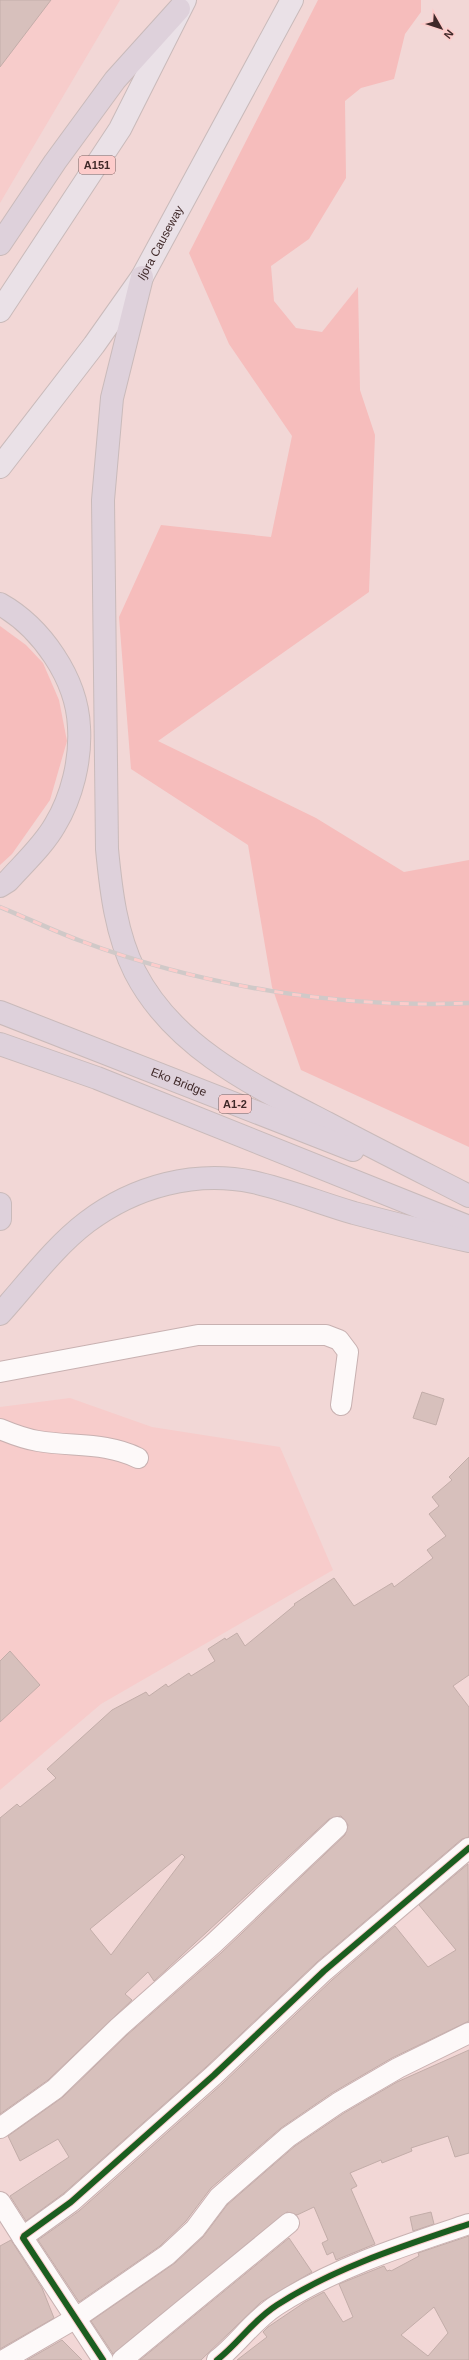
<svg xmlns="http://www.w3.org/2000/svg" width="469" height="2360" font-family="Helvetica,sans-serif">
	<rect width="100%" height="100%" fill="#f2d7d6"/>
	<!-- built -->
	<g fill="#f7cccb">
		<polygon points="0,0 120,0 0,203"/>
		<polygon points="70,1398 152,1427 280,1447 333,1570 101,1704 0,1790 0,1407"/>
	</g>
	<!-- green -->
	<g fill="#f6bdbc">
		<polygon points="318,0 421,0 421,12 405,34 394,79 361,88 345,101 346,178 309,239 271,266 274,301 296,328 322,332 358,287 360,390 375,435 369,592 158,741 316,818 404,872 469,860 469,1147 301,1070 272,987 248,845 131,769 119,617 161,525 271,537 292,436 229,344 189,253"/>
		<polygon points="0,626 26,645 43,663 59,700 67,741 50,800 12,854 0,865"/>
	</g>
	<!-- building -->
	<g fill="#d7c0bc" stroke="#c3ada9" fill-rule="evenodd">
		<polygon points="0,0 51,0 0,67"/>
		<polygon points="422,1392 444,1399 436,1425 413,1418"/>
		<path d="M469 1457V1675L453 1686 469 1707V1837L462 1839 317 1962 206 2067 64 2193 26 2221 10 2196 69 2157 58 2139 20 2161 8 2136 63 2097 127 2035 221 1953 345 1835 348 1825 341 1816 329 1819 154 1981 148 1972 125 1994 132 2000 48 2080 0 2114V1818L17 1804 20 1807 56 1778 47 1769 112 1710 146 1692 149 1696 166 1684 168 1687 189 1673 191 1676 215 1661 208 1649 225 1638 226 1640 237 1633 245 1646 295 1605 294 1604 334 1578 354 1606 392 1583 394 1587 433 1558 427 1550 446 1536 429 1514 439 1506 432 1497 452 1480 449 1477ZM182 1854 185 1857 111 1955 90 1929Z"/>
		<polygon points="10,1651 40,1685 0,1722 0,1661"/>
		<polygon points="468,1864 469,2021 392,2058 332,2093 281,2128 211,2188 186,2221 160,2246 79,2302 38,2240 79,2211 222,2084 332,1980 395,1926 428,1967 456,1950 419,1905"/>
		<polygon points="469,2050 469,2153 455,2157 448,2136 411,2148 412,2151 382,2163 381,2160 350,2173 357,2186 351,2189 375,2244 336,2260 333,2252 327,2255 322,2243 328,2240 314,2207 297,2215 287,2212 113,2354 91,2321 175,2263 203,2237 227,2205 295,2146 344,2113 397,2082"/>
		<polygon points="431,2212 434,2224 413,2231 410,2217"/>
		<path d="M469 2236V2360H237L267 2337 263 2332 268 2327 305 2302 324 2292 343 2322 353 2317 339 2284 384 2266 387 2271 390 2270 391 2271 419 2256 418 2253ZM434 2307 448 2333 428 2356 401 2335Z"/>
		<polygon points="289,2238 312,2272 261,2302 201,2360 140,2360"/>
		<polygon points="11,2240 42,2288 54,2318 0,2349 0,2246"/>
		<polygon points="62,2340 82,2360 27,2360"/>
	</g>
	<g fill="none" stroke-linecap="round" stroke-linejoin="round">
		<defs>
			<g id="minor">
				<polyline points="0,1372 198,1335 326,1335 339,1340 348,1352 341,1405"/>
				<path d="M0 1429C12 1434 25 1439 38 1441 72 1447 106 1442 138 1458"/>
				<polyline points="0,2128 55,2089 119,2027 213,1944 337,1827"/>
				<polyline points="0,2202 23,2238"/>
				<polyline points="4,2360 76,2318 167,2255 195,2229 219,2197 288,2137 338,2103 398,2068 469,2033"/>
				<polyline points="103,2360 23,2238 24,2236 71,2202 214,2075 324,1971 469,1848"/>
				<polyline points="122,2360 289,2223"/>
				<path d="M217 2360C239 2343 252 2321 277 2305 336 2267 403 2246 469 2224"/>
			</g>
			<g id="major">
				<polyline points="0,311 120,129 185,0"/>
				<path id="s1" d="M0 467 94 345 142 277 292 0"/>
			</g>
			<g id="highway">
				<polyline points="0,244 55,162 115,80 179,9"/>
				<path d="M142 277 112 398 103 500 107 849C111 891 116 934 135 972 174 1048 255 1086 327 1123 374 1148 422 1172 469 1196"/>
				<path d="M0 604C41 627 77 678 79 727 81 760 72 797 55 825 43 846 24 863 8 881L0 886"/>
				<path id="s2" d="M0 1012 353 1150"/>
				<polyline points="0,1044 97,1078 469,1227"/>
				<polyline points="0,1204 0,1219"/>
				<path d="M0 1314C28 1283 54 1247 87 1222 135 1186 195 1170 253 1182 288 1190 320 1203 354 1213 392 1223 431 1233 469 1241"/>
			</g>
		</defs>
		<!-- minor casing -->
		<use href="#minor" stroke="#c8b1b1" stroke-width="22"/>
		<!-- major casing -->
		<use href="#major" stroke="#c9baba" stroke-width="24"/>
		<!-- highway casing -->
		<use href="#highway" stroke="#c9baba" stroke-width="24"/>
		<!-- minor -->
		<use href="#minor" stroke="#fdf9f9" stroke-width="20"/>
		<!-- major -->
		<use href="#major" stroke="#eae1e7" stroke-width="22"/>
		<!-- highway -->
		<use href="#highway" stroke="#ded1db" stroke-width="22"/>
		<defs>
			<path id="rail" d="M0 907C27 918 54 931 81 941 201 986 341 1009 469 1003"/>
		</defs>
		<!-- rail casing -->
		<use href="#rail" stroke="#d0c9c8" stroke-width="4.5"/>
		<!-- rail -->
		<use href="#rail" stroke="#fdcccb" stroke-width="3" stroke-dasharray="9" stroke-linecap="butt"/>
		<defs>
			<g id="cycleway">
				<polyline points="103,2360 23,2238 24,2236 71,2202 214,2075 324,1971 469,1848"/>
				<path d="M217 2360C239 2343 252 2321 277 2305 336 2267 403 2246 469 2224"/>
			</g>
		</defs>
		<!-- cycleway casing -->
		<use href="#cycleway" stroke="#fdcccb" stroke-width="8"/>
		<!-- cycleway -->
		<use href="#cycleway" stroke="#1b5e20" stroke-width="6"/>
	</g>
	<g text-anchor="middle" dominant-baseline="central" stroke-width="4" stroke-linejoin="round" paint-order="stroke">
		<!-- shield labels -->
		<g fill="#fdcccb" stroke="#795a5a" stroke-width="1">
			<rect x="79" y="156" width="36" height="18" rx="3"/>
			<rect x="219" y="1095" width="32" height="18" rx="3"/>
		</g>
		<g font-size="11" font-weight="bold" fill="#402929">
			<text x="97" y="165">A151</text>
			<text x="235" y="1104">A1-2</text>
		</g>
		<!-- street labels -->
		<g font-size="12" fill="#402929" stroke="#fdcccb">
			<text stroke="none"><textPath href="#s1" startOffset="276">Ijora Causeway</textPath></text>
			<text stroke="none"><textPath href="#s2" startOffset="192">Eko Bridge</textPath></text>
		</g>
	</g>
	<!-- north arrow -->
	<g transform="translate(441 28) rotate(129)" stroke="#fdcccb" stroke-width="3" paint-order="stroke">
	<path d="M0-3L7 15L0 10L-7 15Z" fill="#402929"/>
	<text y="-6" font-size="11" font-weight="bold" text-anchor="middle" fill="#402929">N</text>
	</g>
</svg>
